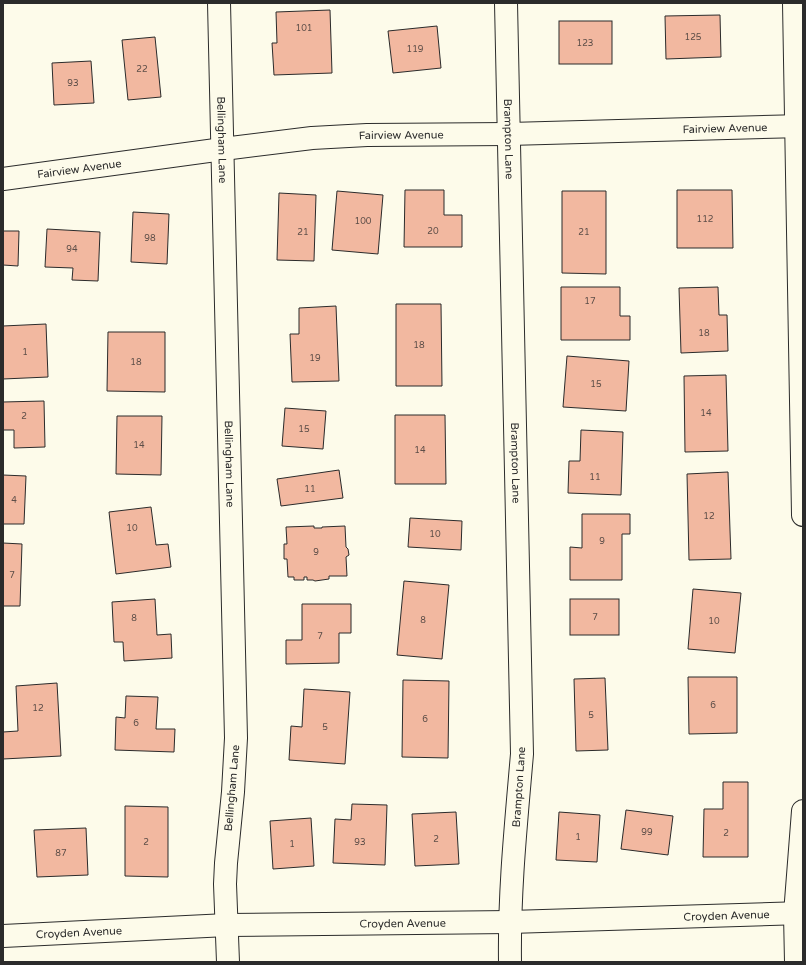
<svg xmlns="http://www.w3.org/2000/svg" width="806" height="965" font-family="'Varela Round',sans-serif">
	<rect width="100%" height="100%" fill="#fdfbea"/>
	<!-- building -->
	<g fill="#f2b8a0" stroke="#2b2b2b">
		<polygon points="330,10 332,73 274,75 272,43 277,43 276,12"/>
		<polygon points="720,15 721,57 666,59 665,16"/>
		<rect x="559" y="21" width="53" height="43"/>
		<polygon points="437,26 441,68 393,73 388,31"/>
		<polygon points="155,37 161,97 128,100 122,40"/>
		<polygon points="91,61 94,103 54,105 52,63"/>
		<polygon points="405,190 444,190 444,215 462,215 462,247 404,247"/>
		<polygon points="677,190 732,190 733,248 677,248"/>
		<polygon points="337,191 383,195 378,254 332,250"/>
		<polygon points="562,191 606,191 606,274 562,273"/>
		<polygon points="279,193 316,195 314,261 277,260"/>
		<polygon points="133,212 169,214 167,264 131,262"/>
		<polygon points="47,229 100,232 98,281 72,280 73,268 45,267"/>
		<polygon points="3,231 19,231 18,266 3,265"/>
		<polygon points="561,287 620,287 620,316 630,316 630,340 561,340"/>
		<polygon points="718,287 719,315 727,315 728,351 681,353 679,288"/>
		<polygon points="396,304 441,304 442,386 396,386"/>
		<polygon points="336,306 339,381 292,382 290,334 299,334 299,308"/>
		<polygon points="46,324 48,377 3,379 3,326"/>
		<polygon points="108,332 165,332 165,392 107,391"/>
		<polygon points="567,356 629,361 626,411 563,407"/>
		<polygon points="726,375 728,451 685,452 684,376"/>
		<polygon points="44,401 45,447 14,448 14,430 3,430 3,402"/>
		<polygon points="285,408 326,411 323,449 282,446"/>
		<polygon points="395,415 445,415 446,484 395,484"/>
		<polygon points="117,416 162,416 161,475 116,474"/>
		<polygon points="581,430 623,432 621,495 568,493 569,461 580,461"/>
		<polygon points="339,470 343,498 281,506 277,479"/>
		<polygon points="728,472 731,559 689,560 687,474"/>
		<polygon points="3,475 26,476 24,524 3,524"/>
		<polygon points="151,507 156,545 168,544 171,567 116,574 109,512"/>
		<polygon points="582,514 630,514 630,534 622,534 622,580 570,580 570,547 582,548"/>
		<polygon points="410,518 462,521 461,550 408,547"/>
		<polygon points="314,526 314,528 322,528 322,527 345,526 346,547 348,549 349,555 346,557 347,576 329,576 329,579 315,581 313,580 307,580 307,577 304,577 304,580 294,580 294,577 288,577 287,559 284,559 284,544 287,544 286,527"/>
		<polygon points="3,543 22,544 20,606 3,606"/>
		<polygon points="404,581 449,585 442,659 397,655"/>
		<polygon points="693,589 741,593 735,653 688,649"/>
		<polygon points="155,599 157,635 171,634 172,658 124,661 123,642 114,642 112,602"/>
		<rect x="570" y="599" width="49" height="36"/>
		<polygon points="302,604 351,604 351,633 339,633 339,663 286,664 286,640 302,640"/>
		<polygon points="688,677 737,677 737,733 689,734"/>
		<polygon points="605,678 608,750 576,751 574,679"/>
		<polygon points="403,680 449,681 448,758 402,757"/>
		<polygon points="57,683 61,756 3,759 3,732 18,731 16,686"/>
		<polygon points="304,689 350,692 345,764 289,760 291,726 302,727"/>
		<polygon points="126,696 158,697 156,729 175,729 174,752 115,750 116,717 125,718"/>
		<polygon points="723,782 748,782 748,857 703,857 704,809 723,809"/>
		<polygon points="352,804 387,805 385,865 333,863 335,819 351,820"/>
		<polygon points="125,806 168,807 168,877 125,876"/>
		<polygon points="626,810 673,816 668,855 621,849"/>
		<polygon points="456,812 459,864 415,866 412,814"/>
		<polygon points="559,812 600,815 597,862 556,860"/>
		<polygon points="311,818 314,866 273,869 270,821"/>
		<polygon points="86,828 88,875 37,877 34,830"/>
	</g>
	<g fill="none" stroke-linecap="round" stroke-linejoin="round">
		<defs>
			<g id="minor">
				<path id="s1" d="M219 3 236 738 233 792 226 863 225 884 228 962"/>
				<path id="s2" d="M506 3 522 754C516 824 509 891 510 962"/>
				<polyline points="794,3 803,515"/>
				<path id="s3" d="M3 179 223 149 312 138 367 135 509 134 803 126"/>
				<path id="s4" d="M3 936 227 925 510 922 803 913"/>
				<polyline points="796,962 795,914 803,811"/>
			</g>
		</defs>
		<!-- minor casing -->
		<use href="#minor" stroke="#2b2b2b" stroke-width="24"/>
		<!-- minor -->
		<use href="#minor" stroke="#fdfbea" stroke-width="22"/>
	</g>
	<g text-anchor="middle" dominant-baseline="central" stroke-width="3" stroke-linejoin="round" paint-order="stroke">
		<!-- number labels -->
		<g font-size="9" fill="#5d4e48">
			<text x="304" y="28">101</text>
			<text x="693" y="37">125</text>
			<text x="585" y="43">123</text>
			<text x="415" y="49">119</text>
			<text x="142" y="69">22</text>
			<text x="73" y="83">93</text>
			<text x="705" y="219">112</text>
			<text x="363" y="221">100</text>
			<text x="433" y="231">20</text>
			<text x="303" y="232">21</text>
			<text x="584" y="232">21</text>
			<text x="150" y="238">98</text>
			<text x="72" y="249">94</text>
			<text x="590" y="301">17</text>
			<text x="704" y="333">18</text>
			<text x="419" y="345">18</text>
			<text x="25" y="352">1</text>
			<text x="315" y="358">19</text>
			<text x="136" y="362">18</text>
			<text x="596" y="384">15</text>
			<text x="706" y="413">14</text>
			<text x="24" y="416">2</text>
			<text x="304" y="429">15</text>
			<text x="139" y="445">14</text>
			<text x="420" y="450">14</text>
			<text x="595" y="477">11</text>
			<text x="310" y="489">11</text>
			<text x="14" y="500">4</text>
			<text x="709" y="516">12</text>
			<text x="132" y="528">10</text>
			<text x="435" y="534">10</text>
			<text x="602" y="541">9</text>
			<text x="316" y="552">9</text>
			<text x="12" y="575">7</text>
			<text x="595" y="617">7</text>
			<text x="134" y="618">8</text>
			<text x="423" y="620">8</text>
			<text x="714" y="621">10</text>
			<text x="320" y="636">7</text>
			<text x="713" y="705">6</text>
			<text x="38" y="708">12</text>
			<text x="591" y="715">5</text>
			<text x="425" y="719">6</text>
			<text x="136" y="723">6</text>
			<text x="325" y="727">5</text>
			<text x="647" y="832">99</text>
			<text x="726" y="833">2</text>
			<text x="578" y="837">1</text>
			<text x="436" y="839">2</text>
			<text x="146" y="842">2</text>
			<text x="360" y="842">93</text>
			<text x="292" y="844">1</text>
			<text x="61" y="853">87</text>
		</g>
		<!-- street labels -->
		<g font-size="11" fill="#2b2b2b" stroke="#fdfbea">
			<text stroke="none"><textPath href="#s3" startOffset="725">Fairview Avenue</textPath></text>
			<text stroke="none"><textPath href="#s3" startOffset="401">Fairview Avenue</textPath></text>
			<text stroke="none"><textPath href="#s2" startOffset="136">Brampton Lane</textPath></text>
			<text stroke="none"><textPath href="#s1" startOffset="137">Bellingham Lane</textPath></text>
			<text stroke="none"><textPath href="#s3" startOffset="77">Fairview Avenue</textPath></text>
			<text stroke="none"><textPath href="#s2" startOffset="460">Brampton Lane</textPath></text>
			<text stroke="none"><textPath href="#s1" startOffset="461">Bellingham Lane</textPath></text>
			<text transform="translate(519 787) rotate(-86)">Brampton Lane</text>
			<text transform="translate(232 788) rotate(-85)">Bellingham Lane</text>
			<text stroke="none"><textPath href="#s4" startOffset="724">Croyden Avenue</textPath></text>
			<text stroke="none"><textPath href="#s4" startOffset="400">Croyden Avenue</textPath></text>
			<text stroke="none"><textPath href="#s4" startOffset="76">Croyden Avenue</textPath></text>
		</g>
	</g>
	<!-- border -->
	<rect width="806" height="965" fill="none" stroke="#2b2b2b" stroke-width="8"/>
</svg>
